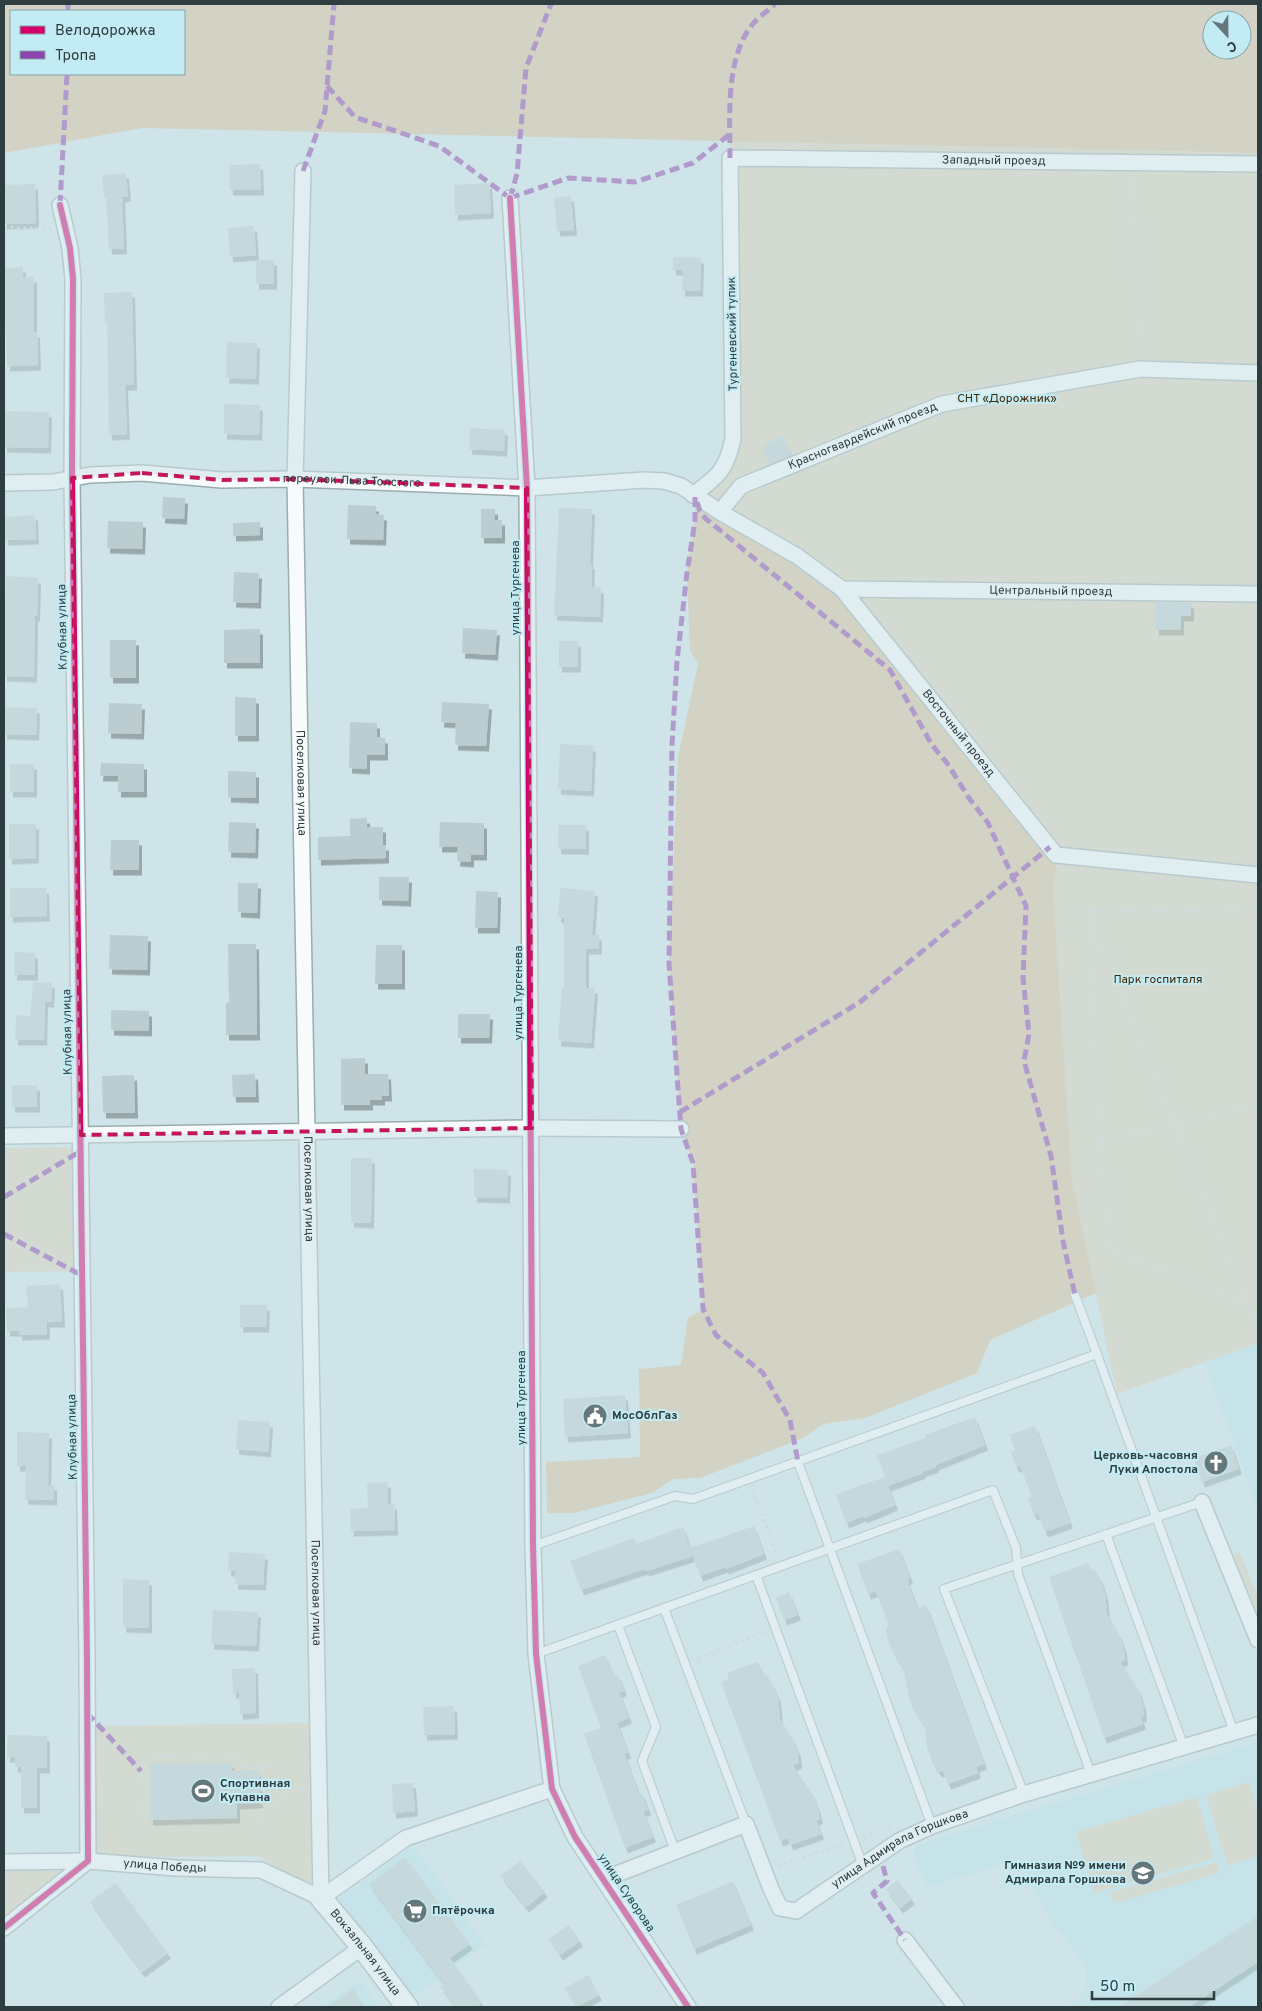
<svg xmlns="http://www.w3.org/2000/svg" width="1262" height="2011" font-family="Overpass,sans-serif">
	<defs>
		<filter id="shadow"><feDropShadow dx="3" dy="5.5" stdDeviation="0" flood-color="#0004"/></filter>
	</defs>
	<rect width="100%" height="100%" fill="#cee4e8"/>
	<!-- built -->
	<g fill="#bde2ea">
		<polygon points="1258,1343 1258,1510 1205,1363"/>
		<polygon points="1255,1743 1258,1745 1258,2007 1069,2007 1087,1990 1086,1965 1050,1921 1020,1859 928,1887 913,1856 916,1845"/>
		<polygon points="413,1845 485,1945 408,2001 336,1900"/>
		<polygon points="358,1981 377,2007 321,2007"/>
	</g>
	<!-- green -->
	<g fill="#dacfb9">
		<polygon points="730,141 1258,153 1258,1343 1117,1394 1072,1179 1053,886 1056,873 693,495 718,476 734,425"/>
		<polygon points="72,1147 73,1271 4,1272 4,1148"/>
		<polygon points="1236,1553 1239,1553 1241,1555 1258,1597 1258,1616 1234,1557"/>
		<polygon points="314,1723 316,1884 289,1875 258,1856 92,1858 90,1726"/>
		<polygon points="1249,1782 1258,1813 1258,1856 1227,1865 1206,1795"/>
		<polygon points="1197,1797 1214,1858 1094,1893 1076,1832"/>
		<polygon points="1217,1862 1220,1873 1114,1903 1111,1892"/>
		<polygon points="4,1870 67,1871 4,1922"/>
	</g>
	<!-- forest -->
	<g fill="#d7bf99" fill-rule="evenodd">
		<path d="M4 4H1258V153L142 128 4 153ZM11 11H184V74H11ZM1212 20H1242V50H1212Z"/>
		<polygon points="695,497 842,589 1056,855 1056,873 1053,886 1072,1179 1096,1293 990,1340 977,1373 865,1418 823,1424 803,1438 700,1478 673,1479 652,1493 574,1513 547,1513 546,1462 640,1457 639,1369 681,1365 688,1318 703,1309 693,1163 681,1129 669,964 678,757 698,664 690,651 687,573 695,521"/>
	</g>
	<!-- building -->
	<g fill="#bbcdd0" filter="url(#shadow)">
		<polygon points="260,164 261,190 230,190 229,165"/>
		<polygon points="126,173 128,196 122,197 124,249 109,249 106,198 104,198 102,175"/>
		<polygon points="489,183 491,213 455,215 454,185"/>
		<polygon points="35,184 36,223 4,224 4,185"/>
		<polygon points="571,196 574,230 557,231 554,198"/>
		<polygon points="254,226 256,255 230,257 228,228"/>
		<polygon points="673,257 701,258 700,291 682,291 683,270 673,270"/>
		<rect x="256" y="260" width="18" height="24"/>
		<polygon points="23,267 23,277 34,277 34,332 37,332 38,365 7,366 4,268"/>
		<polygon points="132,292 134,385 125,385 127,434 109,435 107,323 105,323 104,293"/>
		<polygon points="227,342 257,343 256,379 226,378"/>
		<polygon points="224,404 260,405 259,435 224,434"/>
		<polygon points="4,411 49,412 48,448 4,447"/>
		<polygon points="470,428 505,430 504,451 469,449"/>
		<polygon points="782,436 792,455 771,464 762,447"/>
		<polygon points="163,497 185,498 184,519 162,518"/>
		<polygon points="348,505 376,506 376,514 384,515 383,540 347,539"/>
		<polygon points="559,508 592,509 590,564 592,564 591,587 601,588 600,617 554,615"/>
		<polygon points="481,509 495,509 495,520 502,520 502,538 481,538"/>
		<polygon points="35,515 36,539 5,540 4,517"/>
		<polygon points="108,521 143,522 142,549 107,548"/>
		<polygon points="260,522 260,535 233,536 233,523"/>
		<polygon points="234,572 259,573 258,603 233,602"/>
		<polygon points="6,576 38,578 37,616 35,616 34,677 4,676"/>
		<polygon points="1156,602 1191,603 1191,616 1181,616 1181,630 1156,630"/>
		<polygon points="463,628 497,630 495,655 462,653"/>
		<polygon points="260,629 260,663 224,663 224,630"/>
		<rect x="110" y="640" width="26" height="38"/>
		<rect x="559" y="641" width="19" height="26"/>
		<polygon points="235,697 256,698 256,736 235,736"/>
		<polygon points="442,702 489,704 486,746 455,745 456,723 441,722"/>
		<polygon points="109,703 142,704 141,734 108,733"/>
		<polygon points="4,707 37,708 36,735 4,734"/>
		<polygon points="350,722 377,723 377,737 385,738 385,755 367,755 367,769 349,768"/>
		<polygon points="560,744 593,746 591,791 558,789"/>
		<polygon points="101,763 144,764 144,792 118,792 118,776 100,776"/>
		<rect x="10" y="764" width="24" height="28"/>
		<polygon points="228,771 256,772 256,798 228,797"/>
		<polygon points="367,818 367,827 383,827 383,845 386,845 386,858 318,860 318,837 350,836 350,819"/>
		<polygon points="229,822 256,823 255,853 228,852"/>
		<polygon points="440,822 484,823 484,855 471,855 471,862 457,861 458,847 439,847"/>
		<polygon points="9,824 36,824 36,858 9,859"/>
		<rect x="558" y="825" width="28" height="24"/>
		<polygon points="111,840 139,840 139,870 110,870"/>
		<polygon points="379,877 409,877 408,901 379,900"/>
		<polygon points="238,883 258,883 257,913 238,912"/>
		<polygon points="10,888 46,888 47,916 10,917"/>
		<polygon points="560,888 595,891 592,935 599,935 599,949 586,949 586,988 595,988 591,1043 558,1041 562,986 564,987 564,918 558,917"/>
		<polygon points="476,891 498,892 497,928 475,928"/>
		<polygon points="110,935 148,936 147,970 109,969"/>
		<polygon points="228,944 256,944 257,1035 226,1035 226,1003 229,1003"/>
		<polygon points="376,945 402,945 402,984 375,984"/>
		<polygon points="15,952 35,953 35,975 14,975"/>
		<polygon points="33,982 52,983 51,1002 45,1002 44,1040 15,1040 16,1015 30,1016"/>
		<polygon points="111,1010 149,1011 149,1031 111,1030"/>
		<polygon points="458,1014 490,1014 489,1038 458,1038"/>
		<polygon points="365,1058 365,1074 388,1074 389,1096 382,1096 382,1100 370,1100 370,1105 341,1105 341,1059"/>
		<polygon points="255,1074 256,1097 233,1097 232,1075"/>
		<polygon points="134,1075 135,1113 103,1113 102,1076"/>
		<rect x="12" y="1085" width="25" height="22"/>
		<polygon points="351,1158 372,1158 371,1223 351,1222"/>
		<polygon points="474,1169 508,1170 507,1198 474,1197"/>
		<polygon points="60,1284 62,1322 47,1322 47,1334 19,1335 19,1331 7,1331 6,1308 28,1307 26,1286"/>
		<polygon points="240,1305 267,1305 266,1327 240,1327"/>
		<polygon points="625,1395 628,1433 565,1437 563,1399"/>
		<polygon points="975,1417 985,1445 936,1465 936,1467 922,1472 923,1473 888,1486 895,1505 864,1518 863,1516 846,1523 836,1494 885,1477 877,1455 926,1438 925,1435"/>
		<polygon points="238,1420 270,1422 268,1452 236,1449"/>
		<polygon points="1035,1426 1070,1523 1045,1532 1038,1514 1034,1515 1028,1498 1032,1497 1020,1466 1016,1467 1011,1452 1015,1450 1009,1435"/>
		<polygon points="17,1432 49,1433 48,1485 54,1485 54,1500 25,1499 26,1466 17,1466"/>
		<polygon points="1231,1445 1239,1469 1202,1482 1194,1458"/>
		<polygon points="388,1482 388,1504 394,1504 395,1530 351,1531 350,1509 368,1508 367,1483"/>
		<polygon points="754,1526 764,1554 726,1569 725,1567 700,1576 693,1556 662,1566 646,1571 645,1569 581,1590 570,1561 634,1538 636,1544 683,1527 690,1548"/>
		<polygon points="899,1549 910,1578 907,1580 917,1608 926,1605 984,1764 976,1767 978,1773 948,1784 943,1771 939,1772 933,1764 927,1748 925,1727 913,1709 908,1694 904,1670 893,1653 887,1637 886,1627 889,1626 876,1591 868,1594 857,1564"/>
		<polygon points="229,1552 265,1554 263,1585 235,1584 235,1571 228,1571"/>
		<polygon points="1088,1563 1091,1571 1094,1570 1100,1578 1105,1594 1107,1614 1119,1634 1124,1649 1125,1660 1120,1662 1138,1689 1143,1705 1144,1716 1141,1717 1143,1724 1104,1738 1049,1577"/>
		<polygon points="123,1579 149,1580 149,1628 123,1627"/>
		<polygon points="789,1592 798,1615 784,1620 776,1598"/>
		<polygon points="213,1610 258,1612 256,1646 211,1644"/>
		<polygon points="605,1655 614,1677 618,1675 624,1691 619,1692 629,1718 617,1723 628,1753 624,1754 639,1794 642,1793 648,1810 643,1811 653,1837 625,1848 584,1734 601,1728 578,1666"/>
		<polygon points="758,1662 763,1676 766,1674 772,1683 778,1698 780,1719 792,1738 798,1752 799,1763 793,1766 812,1793 818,1809 820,1819 816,1820 821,1834 790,1845 788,1838 780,1841 721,1682 729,1679 727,1673"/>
		<polygon points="255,1668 256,1713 240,1714 239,1692 233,1693 232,1669"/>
		<polygon points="454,1706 455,1734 424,1735 423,1707"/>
		<polygon points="8,1735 47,1736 47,1768 37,1768 37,1808 21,1808 21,1767 15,1767 15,1757 7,1757"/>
		<polygon points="232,1763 232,1771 259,1770 260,1803 237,1804 237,1818 150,1820 149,1764"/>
		<polygon points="413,1783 415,1811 393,1813 392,1784"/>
		<polygon points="405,1857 470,1944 450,1958 482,2003 475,2007 455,2007 440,1986 444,1984 369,1884"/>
		<polygon points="520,1861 545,1892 526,1907 501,1876"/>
		<polygon points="898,1880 912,1899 900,1908 886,1889"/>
		<polygon points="733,1881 751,1925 694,1949 676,1905"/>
		<polygon points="116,1883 168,1953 142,1972 90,1902"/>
		<polygon points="1258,1916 1258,1962 1189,2007 1118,2007"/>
		<polygon points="569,1925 580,1941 560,1955 549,1939"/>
		<polygon points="588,1975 599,1995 576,2007 565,1988"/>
		<polygon points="353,1989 365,2007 326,2007"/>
	</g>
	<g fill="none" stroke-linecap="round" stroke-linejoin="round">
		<defs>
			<g id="lane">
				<polyline points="1075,1295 1097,1354"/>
				<polyline points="798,1462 932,1826"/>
				<polyline points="1106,1534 1184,1747"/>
				<polyline points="533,1546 675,1496 693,1499 1097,1354 1234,1732"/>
				<polyline points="756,1575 863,1866"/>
				<polyline points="664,1608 746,1824"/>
				<polyline points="618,1625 656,1727 642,1761 675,1851"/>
				<polyline points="536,1654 993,1490 1016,1548 1018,1574 1091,1774"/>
				<polyline points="1024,1794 944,1589 1202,1502"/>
			</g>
			<g id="street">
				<path id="s1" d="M303 171 295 479 321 1898"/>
				<polyline points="510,198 527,488 533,1546 536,1654 552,1789 575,1837 688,2007"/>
				<path id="s2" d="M4 483 53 482 90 475 142 473 222 480 295 479 527 488 644 480 664 481 681 486 720 512 797 556 842 589 1056 855 1258 875"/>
				<path id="s3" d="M693 495C718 476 726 471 733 439L730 158 1258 164"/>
				<path id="s4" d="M720 512 741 486 942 404 1140 369 1258 373"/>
				<path id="s5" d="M842 589 1258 594"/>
				<polyline points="4,1136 532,1128 681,1129"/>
				<polyline points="1202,1502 1258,1640"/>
				<path id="s6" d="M4 1862 88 1861 176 1868 261 1870 321 1898"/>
				<path id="s7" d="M604 1879 746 1824 771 1889 780 1908 796 1911 899 1841 932 1826 1024 1794 1258 1725"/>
				<polyline points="321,1898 406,1838 552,1789"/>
				<polyline points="4,1928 88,1861 87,1659 72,478 73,279 70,248 60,205"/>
				<polyline points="905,1940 956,2007"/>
				<polyline points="279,2007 362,1947"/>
			</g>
			<g id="secondary">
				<path id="s8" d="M321 1898 362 1947 407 2007"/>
			</g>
		</defs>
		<!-- lane casing -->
		<use href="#lane" stroke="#9bacaf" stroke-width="10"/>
		<!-- street casing -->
		<use href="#street" stroke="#9bacaf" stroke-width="18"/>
		<!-- secondary casing -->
		<use href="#secondary" stroke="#9bacaf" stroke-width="24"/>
		<!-- path -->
		<g stroke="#cdd4d5" stroke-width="3" stroke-dasharray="2.5 4" stroke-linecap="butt">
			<polyline points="1133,177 1139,356"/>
			<polyline points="4,227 51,229"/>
			<polyline points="1089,914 1258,1330"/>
			<polyline points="1101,1142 1258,1104"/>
			<polyline points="1247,1302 1107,1249 1088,911 1258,911"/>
			<polyline points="753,1489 777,1556"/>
			<polyline points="699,1663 697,1659 767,1631"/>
			<path d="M262 1766C290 1762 294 1807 262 1811"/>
			<polyline points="262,1789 304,1788"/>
			<polyline points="141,1835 141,1756 237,1755 237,1766 262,1766 262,1835"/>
			<polyline points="863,1837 890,1827"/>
			<polyline points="778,1866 843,1844"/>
		</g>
		<!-- lane -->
		<use href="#lane" stroke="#f8fbfc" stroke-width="8"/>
		<!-- street -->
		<use href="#street" stroke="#f8fbfc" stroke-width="15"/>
		<!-- secondary -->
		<use href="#secondary" stroke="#f8fbfc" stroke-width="21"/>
		<!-- quiet -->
		<g stroke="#8e44ad" stroke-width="5" stroke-dasharray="10 5" stroke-linecap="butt">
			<polyline points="68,4 68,11"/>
			<polyline points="327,86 355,117 439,146 510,198"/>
			<path d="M730 158C730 117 725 59 752 25 758 17 768 11 775 4"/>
			<polyline points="303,171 325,111 334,4"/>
			<polyline points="510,198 568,178 635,182 693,163 730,134"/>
			<polyline points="510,198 517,174 526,68 551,4"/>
			<polyline points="60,205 67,74"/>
			<polyline points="695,497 695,521 687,573 677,661 672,745 669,964 681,1129 693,1163 703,1309 716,1335 763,1373 790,1420 798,1462"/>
			<polyline points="697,502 700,511 705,518 890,670 932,745 947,763 969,798 988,823 1026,906 1023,978 1029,1034 1024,1061 1051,1156 1063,1241 1075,1295"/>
			<polyline points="680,1112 860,1002 1050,847"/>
			<polyline points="4,1197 81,1151"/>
			<polyline points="4,1234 83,1276"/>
			<polyline points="87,1713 141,1771"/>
			<polyline points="883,1866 887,1881 873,1893 905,1940"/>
		</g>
		<defs>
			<g id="cycleway">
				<polyline points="510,198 527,488 533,1546 536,1654 552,1789 575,1837 688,2007"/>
				<polyline points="4,1928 88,1861 87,1659 72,478 73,279 70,248 60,205"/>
			</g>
		</defs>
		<!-- cycleway casing -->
		<use href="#cycleway" stroke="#c3ebf3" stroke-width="9"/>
		<!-- cycleway -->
		<use href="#cycleway" stroke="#d6006c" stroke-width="6"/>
	</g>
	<!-- marked area -->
	<path d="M0 0H1262V2011H0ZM142 473 222 480 295 479 527 488 532 1128 81 1135 72 478Z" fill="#cee4e8" fill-opacity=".55" fill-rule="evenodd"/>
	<path fill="none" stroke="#c2185b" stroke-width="4" stroke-dasharray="10 6" stroke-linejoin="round" d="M142 473 222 480 295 479 527 488 532 1128 81 1135 72 478Z"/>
	<!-- icons -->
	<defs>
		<symbol id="civic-disc" viewBox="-11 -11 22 22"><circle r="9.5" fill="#65777b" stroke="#c3ebf3"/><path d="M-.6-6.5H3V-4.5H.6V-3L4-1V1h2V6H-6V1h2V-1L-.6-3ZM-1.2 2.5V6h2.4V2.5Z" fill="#fff"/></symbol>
		<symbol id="church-disc" viewBox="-11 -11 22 22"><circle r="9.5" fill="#65777b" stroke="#c3ebf3"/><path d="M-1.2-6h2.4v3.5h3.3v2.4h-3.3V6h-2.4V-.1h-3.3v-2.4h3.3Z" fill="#fff"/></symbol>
		<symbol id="stadium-disc" viewBox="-11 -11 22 22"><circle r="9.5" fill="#65777b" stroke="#c3ebf3"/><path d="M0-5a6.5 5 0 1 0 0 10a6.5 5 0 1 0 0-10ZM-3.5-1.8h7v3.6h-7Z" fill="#fff"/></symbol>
		<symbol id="school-disc" viewBox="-11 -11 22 22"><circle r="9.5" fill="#65777b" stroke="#c3ebf3"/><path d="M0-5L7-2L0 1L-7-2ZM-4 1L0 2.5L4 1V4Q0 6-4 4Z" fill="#fff"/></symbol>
		<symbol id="supermarket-disc" viewBox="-11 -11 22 22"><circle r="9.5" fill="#65777b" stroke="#c3ebf3"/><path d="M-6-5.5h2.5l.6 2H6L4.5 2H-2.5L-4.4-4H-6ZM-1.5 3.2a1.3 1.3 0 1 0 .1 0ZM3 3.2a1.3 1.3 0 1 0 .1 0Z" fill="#fff"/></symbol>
	</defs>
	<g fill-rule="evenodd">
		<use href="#civic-disc" x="581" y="1402" width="28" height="28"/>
		<use href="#church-disc" x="1202" y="1449" width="28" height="28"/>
		<use href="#stadium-disc" x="189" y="1777" width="28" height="28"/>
		<use href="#school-disc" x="1129" y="1859" width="28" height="28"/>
		<use href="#supermarket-disc" x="401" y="1897" width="28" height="28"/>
	</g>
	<g text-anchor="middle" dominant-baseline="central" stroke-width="4" stroke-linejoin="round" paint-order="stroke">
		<!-- street labels -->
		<g font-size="12" fill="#2d3d40" stroke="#c3ebf3">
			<text stroke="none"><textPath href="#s3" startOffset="616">Западный проезд</textPath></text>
			<text transform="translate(733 334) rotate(-91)">Тургеневский тупик</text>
			<text stroke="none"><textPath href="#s4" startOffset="165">Красногвардейский проезд</textPath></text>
			<text stroke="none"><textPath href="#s2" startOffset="349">переулок Льва Толстого</textPath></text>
			<text transform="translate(516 588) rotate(-90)">улица Тургенева</text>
			<text stroke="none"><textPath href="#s5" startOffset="209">Центральный проезд</textPath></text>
			<text transform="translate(63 627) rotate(-91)">Клубная улица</text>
			<text stroke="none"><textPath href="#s2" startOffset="1056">Восточный проезд</textPath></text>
			<text stroke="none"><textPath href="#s1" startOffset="612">Поселковая улица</textPath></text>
			<text transform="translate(519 993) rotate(-90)">улица Тургенева</text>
			<text transform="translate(68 1032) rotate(-91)">Клубная улица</text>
			<text stroke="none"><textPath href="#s1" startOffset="1018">Поселковая улица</textPath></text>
			<text transform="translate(522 1398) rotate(-90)">улица Тургенева</text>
			<text transform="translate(73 1437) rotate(-91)">Клубная улица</text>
			<text stroke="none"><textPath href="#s1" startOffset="1422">Поселковая улица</textPath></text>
			<text stroke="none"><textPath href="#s7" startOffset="381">улица Адмирала Горшкова</textPath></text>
			<text stroke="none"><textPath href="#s6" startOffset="161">улица Победы</textPath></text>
			<text transform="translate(626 1893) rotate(56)">улица Суворова</text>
			<text stroke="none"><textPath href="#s8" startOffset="70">Вокзальная улица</textPath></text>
		</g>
		<!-- park labels -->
		<g font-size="12" fill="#412807" stroke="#c3ebf3">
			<text x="1007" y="399">СНТ «Дорожник»</text>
			<text x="1158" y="980">Парк госпиталя</text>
		</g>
		<!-- poi labels -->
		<g font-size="12" font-weight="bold" fill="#2d3d40" stroke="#c3ebf3" text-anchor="start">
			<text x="612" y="1416">МосОблГаз</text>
			<text x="1198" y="1456" text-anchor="end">Церковь-часовня<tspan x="1198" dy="14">Луки Апостола</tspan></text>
			<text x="220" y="1784">Спортивная<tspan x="220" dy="14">Купавна</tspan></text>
			<text x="1126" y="1866" text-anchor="end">Гимназия №9 имени<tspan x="1126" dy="14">Адмирала Горшкова</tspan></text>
			<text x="432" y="1911">Пятёрочка</text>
		</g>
	</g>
	<!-- border -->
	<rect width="1262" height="2011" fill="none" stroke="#2d3d40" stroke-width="10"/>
	<!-- legend -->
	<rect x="10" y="10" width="175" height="65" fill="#c3ebf3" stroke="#87a5ab"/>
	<rect x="20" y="26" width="25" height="8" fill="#d6006c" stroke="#87a5ab"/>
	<text x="55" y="35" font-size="15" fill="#2d3d40">Велодорожка</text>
	<rect x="20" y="51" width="25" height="8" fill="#8e44ad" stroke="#87a5ab"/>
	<text x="55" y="60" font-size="15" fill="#2d3d40">Тропа</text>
	<!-- north arrow -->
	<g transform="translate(1227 35) rotate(158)"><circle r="24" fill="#c3ebf3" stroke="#87a5ab"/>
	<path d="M0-4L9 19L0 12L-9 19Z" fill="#65777b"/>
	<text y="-8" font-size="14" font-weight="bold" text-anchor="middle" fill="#2d3d40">С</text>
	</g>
	<!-- scale -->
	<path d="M1092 1991v8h122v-8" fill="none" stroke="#2d3d40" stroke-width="2.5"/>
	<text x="1100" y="1991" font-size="15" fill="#2d3d40" stroke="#c3ebf3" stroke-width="4" paint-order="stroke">50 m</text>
</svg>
